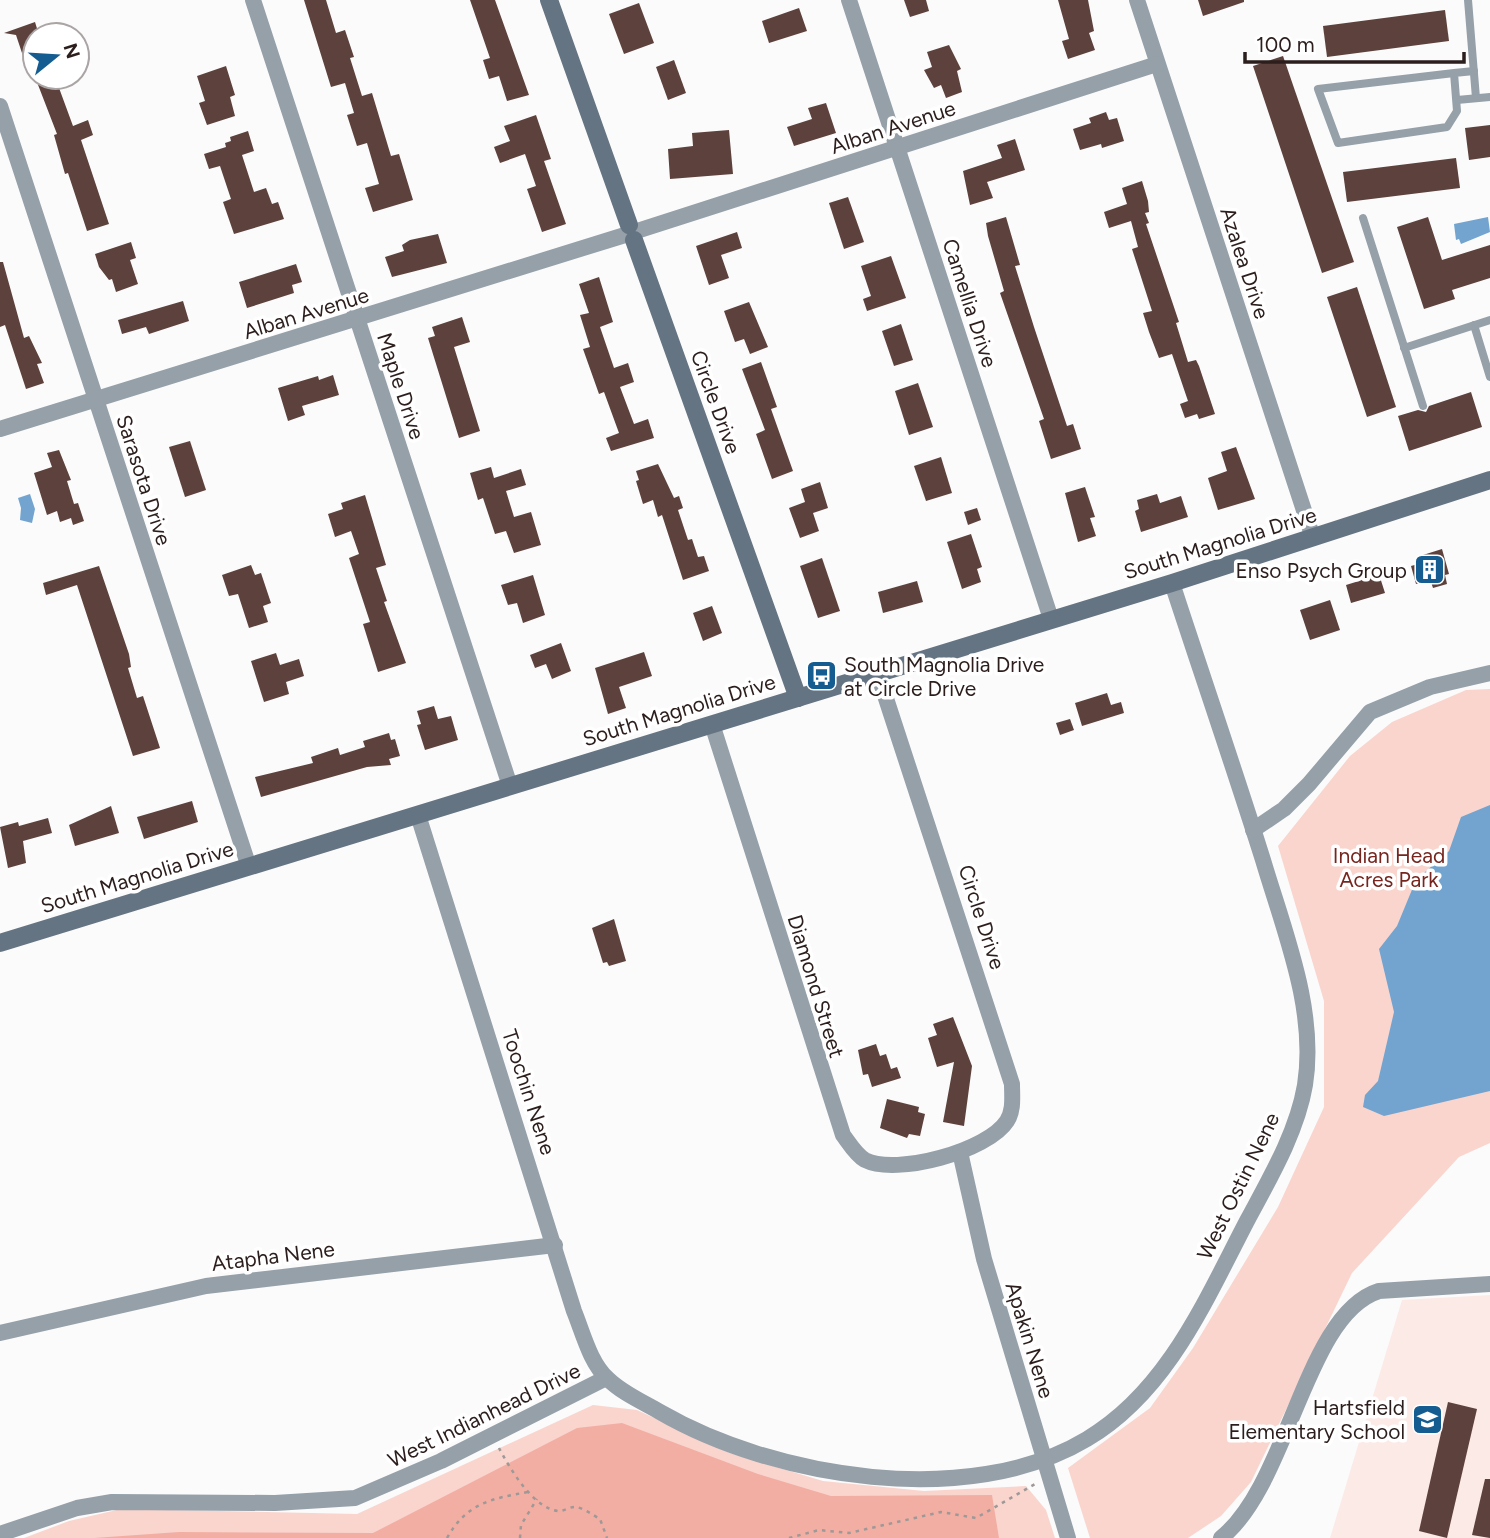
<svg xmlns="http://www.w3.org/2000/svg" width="1490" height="1538" font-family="Figtree,sans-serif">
	<rect width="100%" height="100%" fill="#fbfbfb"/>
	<!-- built -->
	<polygon fill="#fceae7" points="1490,1295 1490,1538 1330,1538 1402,1300"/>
	<!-- green -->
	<g fill="#f9d5ce">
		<polygon points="1490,689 1490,1143 1459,1157 1352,1273 1251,1482 1221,1516 1188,1538 1090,1538 1068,1468 1150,1408 1193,1348 1278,1207 1324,1107 1324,1001 1278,846 1350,756 1392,722 1466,690"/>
		<polygon points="593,1405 637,1410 730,1453 823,1481 924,1491 1026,1486 1046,1510 1055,1538 24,1538 69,1521 121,1509 357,1514"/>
	</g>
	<!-- forest -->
	<polygon fill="#f3aea3" points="622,1423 758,1474 831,1496 992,1495 999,1538 94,1538 179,1532 373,1533 577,1428"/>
	<!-- water -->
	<g fill="#72a4cf">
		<polygon points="1488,217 1490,232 1461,244 1459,239 1456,240 1454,224"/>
		<polygon points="30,494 35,509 32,523 20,520 21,508 18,498"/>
		<polygon points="1490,805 1490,1091 1384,1116 1363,1107 1365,1095 1378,1081 1394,1012 1379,949 1397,926 1416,880 1449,851 1461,817"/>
	</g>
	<!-- building -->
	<g fill="#5d413c">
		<polygon points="304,0 326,0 336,33 345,30 354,57 350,58 362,96 372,93 391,156 399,154 413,200 373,212 365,188 379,184 367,143 357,146 347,115 354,113 345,83 331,87"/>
		<polygon points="470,0 495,0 529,95 507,101 499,76 489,79 483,60 490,58"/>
		<polygon points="904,0 926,0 929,11 910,17"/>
		<polygon points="1058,0 1088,0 1094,31 1089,33 1095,50 1068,59 1062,41 1069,39"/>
		<polygon points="1198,0 1244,0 1244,2 1203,16"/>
		<polygon points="639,3 654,43 624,54 609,14"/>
		<polygon points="799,8 807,31 769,43 762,21"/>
		<polygon points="1445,10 1449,41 1327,57 1323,26"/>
		<polygon points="35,22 39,35 35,35 35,53 23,56 16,35 4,33"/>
		<polygon points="949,45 961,69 957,71 962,92 946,98 941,85 934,88 924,70 932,67 927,52"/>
		<polygon points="1283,56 1354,262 1322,273 1253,66"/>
		<polygon points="674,60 686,93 668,100 656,67"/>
		<polygon points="226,66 235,95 230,97 235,116 207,125 199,103 205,101 197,76"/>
		<polygon points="35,77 55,77 73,126 88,120 93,135 81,140 109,224 87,231 68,173 65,174 54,135 57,134"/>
		<polygon points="826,103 836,133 794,146 787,127 812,119 808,108"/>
		<polygon points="1106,112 1109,120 1117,118 1124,141 1102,148 1101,144 1080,150 1073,129 1091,123 1089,118"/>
		<polygon points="536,115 551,159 544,161 566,224 542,232 527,189 536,186 525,154 500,163 494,147 510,141 504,126"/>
		<polygon points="1490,125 1490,157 1469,160 1465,128"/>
		<polygon points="729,130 733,174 670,179 668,149 693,146 692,133"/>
		<polygon points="248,131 254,151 242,155 254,192 266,188 272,204 278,202 284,219 234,234 223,202 231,199 220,166 209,169 204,154 226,147 225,143 231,141 230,137"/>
		<polygon points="1015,139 1025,170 987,182 993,198 970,205 963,171 1002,158 997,145"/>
		<polygon points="1456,158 1460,188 1347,202 1343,172"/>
		<polygon points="1142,181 1148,201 1149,212 1145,213 1149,223 1146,224 1179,322 1176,323 1188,362 1196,360 1199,366 1215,414 1199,419 1197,414 1185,418 1180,404 1188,401 1172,354 1159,358 1149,332 1143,313 1152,311 1132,249 1138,247 1131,221 1109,228 1104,212 1127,204 1122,188"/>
		<polygon points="848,197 864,242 844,249 829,203"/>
		<polygon points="1006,217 1020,265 1015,266 1034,327 1067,426 1073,424 1081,449 1051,459 1039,421 1044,419 1000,293 1004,291 988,236 986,223"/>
		<polygon points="1428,217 1442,260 1490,245 1490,278 1452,290 1455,299 1424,309 1397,227"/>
		<polygon points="737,232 742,248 721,255 729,278 709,285 696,246"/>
		<polygon points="438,234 447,263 392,277 385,257 404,251 402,245 410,240"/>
		<polygon points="131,242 136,258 130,260 138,284 116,292 112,279 109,280 99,267 95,254"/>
		<polygon points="891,256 906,298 867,311 863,299 871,296 861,266"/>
		<polygon points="0,262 3,262 24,338 29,336 42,363 37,364 44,383 26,389 5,325 0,327"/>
		<polygon points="296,264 302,282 292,285 294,293 247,308 239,282"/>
		<polygon points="599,277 613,322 600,327 614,368 628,363 634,382 620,387 634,424 648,419 654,438 611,451 606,438 619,433 604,392 599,394 583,349 590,347 580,315 589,313 579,284"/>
		<polygon points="1357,287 1396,407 1367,417 1327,297"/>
		<polygon points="183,301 189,321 149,334 146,327 122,334 118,320"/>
		<polygon points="749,302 768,347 750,354 744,339 735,342 724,311"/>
		<polygon points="462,317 470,342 454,347 480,431 459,438 428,338 435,336 432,327"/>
		<polygon points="901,324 913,360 894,366 882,331"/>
		<polygon points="761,362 777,407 771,409 793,471 772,479 756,434 765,430 742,369"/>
		<polygon points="333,375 339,395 302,406 305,415 288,421 278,388 318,376 319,380"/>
		<polygon points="918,383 933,427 909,435 895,391"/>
		<polygon points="1471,392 1482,427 1409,451 1398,416 1418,410 1426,412 1429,406"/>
		<polygon points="190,441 206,490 185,497 169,447"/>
		<polygon points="1236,447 1255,499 1218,510 1208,478 1227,471 1221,452"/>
		<polygon points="59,450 71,480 67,481 74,504 78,503 84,521 73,525 71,518 60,522 57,511 47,515 34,473 52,467 47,453"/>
		<polygon points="941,457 952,493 926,501 914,466"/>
		<polygon points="658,464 674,498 679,496 683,508 678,510 688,540 692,539 698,557 704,556 709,571 683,580 662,515 658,517 653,500 643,504 636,481 639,480 636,471"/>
		<polygon points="491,467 494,478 521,469 526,485 506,491 514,517 531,512 541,545 514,553 506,531 495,534 483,498 478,500 470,473"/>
		<polygon points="820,482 828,508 813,513 819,531 800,538 789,508 805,502 801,489"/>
		<polygon points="1085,487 1095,517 1090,518 1096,536 1078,542 1065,493"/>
		<polygon points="1157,494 1160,503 1181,496 1188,517 1141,532 1135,511 1139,509 1137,500"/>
		<polygon points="365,495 386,565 376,568 387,601 384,602 406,663 378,672 363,624 370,622 349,558 359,554 351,531 335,537 328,514 343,509 341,503"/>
		<polygon points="977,508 981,520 968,525 964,512"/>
		<polygon points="971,534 982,567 977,569 981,582 962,589 947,542"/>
		<polygon points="1442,549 1449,574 1445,575 1447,584 1433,588 1430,579 1416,584 1411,566 1425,562 1423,555"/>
		<polygon points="822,558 840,611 818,618 800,566"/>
		<polygon points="251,565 255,575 261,573 271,603 263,606 268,622 249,628 238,594 229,596 222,575"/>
		<polygon points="99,566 129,654 131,667 128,668 137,698 143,696 160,748 133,756 77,585 46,595 43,583"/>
		<polygon points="1377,568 1385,593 1351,603 1346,585 1359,581 1357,575"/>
		<polygon points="533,575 545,615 523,623 517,603 508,605 501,585"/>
		<polygon points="917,581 923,602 883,613 878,592"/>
		<polygon points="1330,600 1340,630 1310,640 1300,610"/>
		<polygon points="712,606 722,633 703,641 693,613"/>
		<polygon points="561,643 571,671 552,679 546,664 535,668 530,655"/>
		<polygon points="644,652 652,676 619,687 626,708 608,714 595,668"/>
		<polygon points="276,653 280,665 299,659 304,676 286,682 289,694 264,702 251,661"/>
		<polygon points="1107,693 1111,705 1121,702 1124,713 1082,726 1075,703"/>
		<polygon points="434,706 438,719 451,716 458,740 425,750 417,725 421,724 417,711"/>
		<polygon points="1070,719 1074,730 1060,735 1056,723"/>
		<polygon points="389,733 391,740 395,739 400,756 389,759 391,765 367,767 261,797 255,777 313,763 311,757 338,748 340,755 365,747 363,741"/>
		<polygon points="192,801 198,822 144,839 137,817"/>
		<polygon points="111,806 119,833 75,846 69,825"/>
		<polygon points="48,818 52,833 23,841 26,863 8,868 0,827 18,822 19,826"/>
		<polygon points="614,919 626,961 609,966 607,962 603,963 592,928"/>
		<polygon points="953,1017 972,1066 964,1126 943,1122 954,1062 937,1067 928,1038 937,1035 933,1024"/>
		<polygon points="876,1044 880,1056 886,1054 891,1069 897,1067 901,1078 872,1087 868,1074 863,1075 858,1050"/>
		<polygon points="887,1099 919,1107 918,1112 925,1114 920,1136 909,1134 907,1138 880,1128"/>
		<polygon points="1448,1402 1477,1409 1447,1538 1419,1531"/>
		<polygon points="1485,1479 1490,1479 1490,1538 1472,1535"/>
	</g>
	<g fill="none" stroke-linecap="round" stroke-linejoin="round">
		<!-- path -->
		<g stroke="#9e9897" stroke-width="2.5" stroke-dasharray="3.5 5" stroke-linecap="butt">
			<path d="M499 1448C509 1467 534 1510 559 1511 564 1511 569 1507 575 1507 582 1507 593 1515 600 1519L607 1538"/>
			<path d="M447 1538C467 1503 490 1499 528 1492"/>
			<polyline points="520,1538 521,1525 537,1499"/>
			<polyline points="789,1538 819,1530 849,1533 941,1512 976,1518 1035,1484"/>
		</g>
		<!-- lane -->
		<g stroke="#95a0a9" stroke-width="8">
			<polyline points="1468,0 1476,98"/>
			<polyline points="1454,73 1457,111 1447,127 1338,143 1318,89 1454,73 1474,71"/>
			<polyline points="1457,100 1490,97"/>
			<polyline points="1363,218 1423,406"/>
			<polyline points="1474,325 1490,377"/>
			<polyline points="1404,348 1490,320"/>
		</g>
		<!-- street -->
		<g stroke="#95a0a9" stroke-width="16">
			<polyline points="253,0 510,786"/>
			<polyline points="849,0 1051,619"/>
			<polyline points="1137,0 1313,538"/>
			<polyline points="0,106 249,867"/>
			<polyline points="640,230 1157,64"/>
			<polyline points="0,429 625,235"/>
			<path d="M712 724 843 1135C849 1143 856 1155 865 1160 896 1176 988 1151 1007 1121 1014 1110 1012 1097 1012 1084L878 674"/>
			<path d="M418 815 574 1311C583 1333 590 1363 608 1379 622 1393 643 1402 660 1412 774 1478 969 1510 1087 1439 1168 1391 1206 1299 1248 1219 1270 1178 1297 1132 1305 1085 1317 1010 1284 931 1263 860 1234 768 1202 675 1172 583"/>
			<polyline points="1253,830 1284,809 1309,784 1370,712 1430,687 1490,673"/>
			<polyline points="960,1152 984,1259 1068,1538"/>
			<polyline points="0,1333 206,1286 555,1245"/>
			<polyline points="0,1534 77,1508 112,1502 275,1503 355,1498 441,1461 606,1378"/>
			<path d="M1221 1538C1289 1484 1305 1314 1379 1291L1490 1284"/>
		</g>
		<!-- secondary -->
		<g stroke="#657482" stroke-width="18">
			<polyline points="549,0 629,225"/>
			<polyline points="634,240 798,698"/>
			<polyline points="0,943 1172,583 1490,480"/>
		</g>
	</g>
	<!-- icons -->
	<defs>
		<symbol id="building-square" viewBox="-11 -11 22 22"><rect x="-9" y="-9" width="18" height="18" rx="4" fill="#155d91" stroke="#fff"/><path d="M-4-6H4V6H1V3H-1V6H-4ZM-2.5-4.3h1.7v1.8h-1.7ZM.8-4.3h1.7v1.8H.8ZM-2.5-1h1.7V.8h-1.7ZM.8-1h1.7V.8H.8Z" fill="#fff"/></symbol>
		<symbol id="bus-square" viewBox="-11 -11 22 22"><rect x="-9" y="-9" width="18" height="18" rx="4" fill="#155d91" stroke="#fff"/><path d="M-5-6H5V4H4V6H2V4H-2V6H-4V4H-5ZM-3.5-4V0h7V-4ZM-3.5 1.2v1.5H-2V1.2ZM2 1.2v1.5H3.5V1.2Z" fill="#fff"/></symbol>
		<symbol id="school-square" viewBox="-11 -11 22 22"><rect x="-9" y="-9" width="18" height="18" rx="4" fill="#155d91" stroke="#fff"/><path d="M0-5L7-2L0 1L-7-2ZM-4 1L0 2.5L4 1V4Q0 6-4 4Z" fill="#fff"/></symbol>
	</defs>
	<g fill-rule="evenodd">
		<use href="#building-square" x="1412" y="552" width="35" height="35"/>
		<use href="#bus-square" x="804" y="658" width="35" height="35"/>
		<use href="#school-square" x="1410" y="1402" width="35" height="35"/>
	</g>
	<g text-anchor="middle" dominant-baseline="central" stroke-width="7" stroke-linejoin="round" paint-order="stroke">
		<!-- street labels -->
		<g font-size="21" fill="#2b1e1c" stroke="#fff">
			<text transform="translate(893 127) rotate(-18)">Alban Avenue</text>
			<text transform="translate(1245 263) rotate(72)">Azalea Drive</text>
			<text transform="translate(970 303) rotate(72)">Camellia Drive</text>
			<text transform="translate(306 313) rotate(-17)">Alban Avenue</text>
			<text transform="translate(401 386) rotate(72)">Maple Drive</text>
			<text transform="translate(716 402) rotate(70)">Circle Drive</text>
			<text transform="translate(144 480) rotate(72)">Sarasota Drive</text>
			<text transform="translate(1220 543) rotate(-17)">South Magnolia Drive</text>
			<text transform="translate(679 710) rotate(-17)">South Magnolia Drive</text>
			<text transform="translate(137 877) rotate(-17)">South Magnolia Drive</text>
			<text transform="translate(982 917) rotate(72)">Circle Drive</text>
			<text transform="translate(816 986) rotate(73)">Diamond Street</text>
			<text transform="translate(529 1092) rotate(72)">Toochin Nene</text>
			<text transform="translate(1238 1186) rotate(-64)">West Ostin Nene</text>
			<text transform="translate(273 1256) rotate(-7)">Atapha Nene</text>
			<text transform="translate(1030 1340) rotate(73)">Apakin Nene</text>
			<text transform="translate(484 1415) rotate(-26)">West Indianhead Drive</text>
		</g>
		<!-- poi labels -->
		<g font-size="21" fill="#2b1e1c" stroke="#fff" text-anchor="end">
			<text x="1407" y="570">Enso Psych Group</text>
			<text x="844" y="664" text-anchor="start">South Magnolia Drive<tspan x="844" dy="24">at Circle Drive</tspan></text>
			<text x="1405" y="1407">Hartsfield<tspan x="1405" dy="24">Elementary School</tspan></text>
		</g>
		<!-- park labels -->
		<g font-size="21" fill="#76261e" stroke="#fff">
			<text x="1389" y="855">Indian Head<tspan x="1389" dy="24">Acres Park</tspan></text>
		</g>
	</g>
	<!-- north arrow -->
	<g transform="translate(56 56) rotate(72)"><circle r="33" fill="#ffffff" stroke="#aaa5a4" stroke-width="2"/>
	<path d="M0-5L12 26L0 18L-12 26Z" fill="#155d91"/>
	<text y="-10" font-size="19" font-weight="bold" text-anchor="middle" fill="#2b1e1c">N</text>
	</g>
	<!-- scale -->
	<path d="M1245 52v10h219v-10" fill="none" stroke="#2b1e1c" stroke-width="3.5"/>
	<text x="1256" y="52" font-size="21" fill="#2b1e1c" stroke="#ffffff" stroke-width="5" paint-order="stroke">100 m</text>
</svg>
